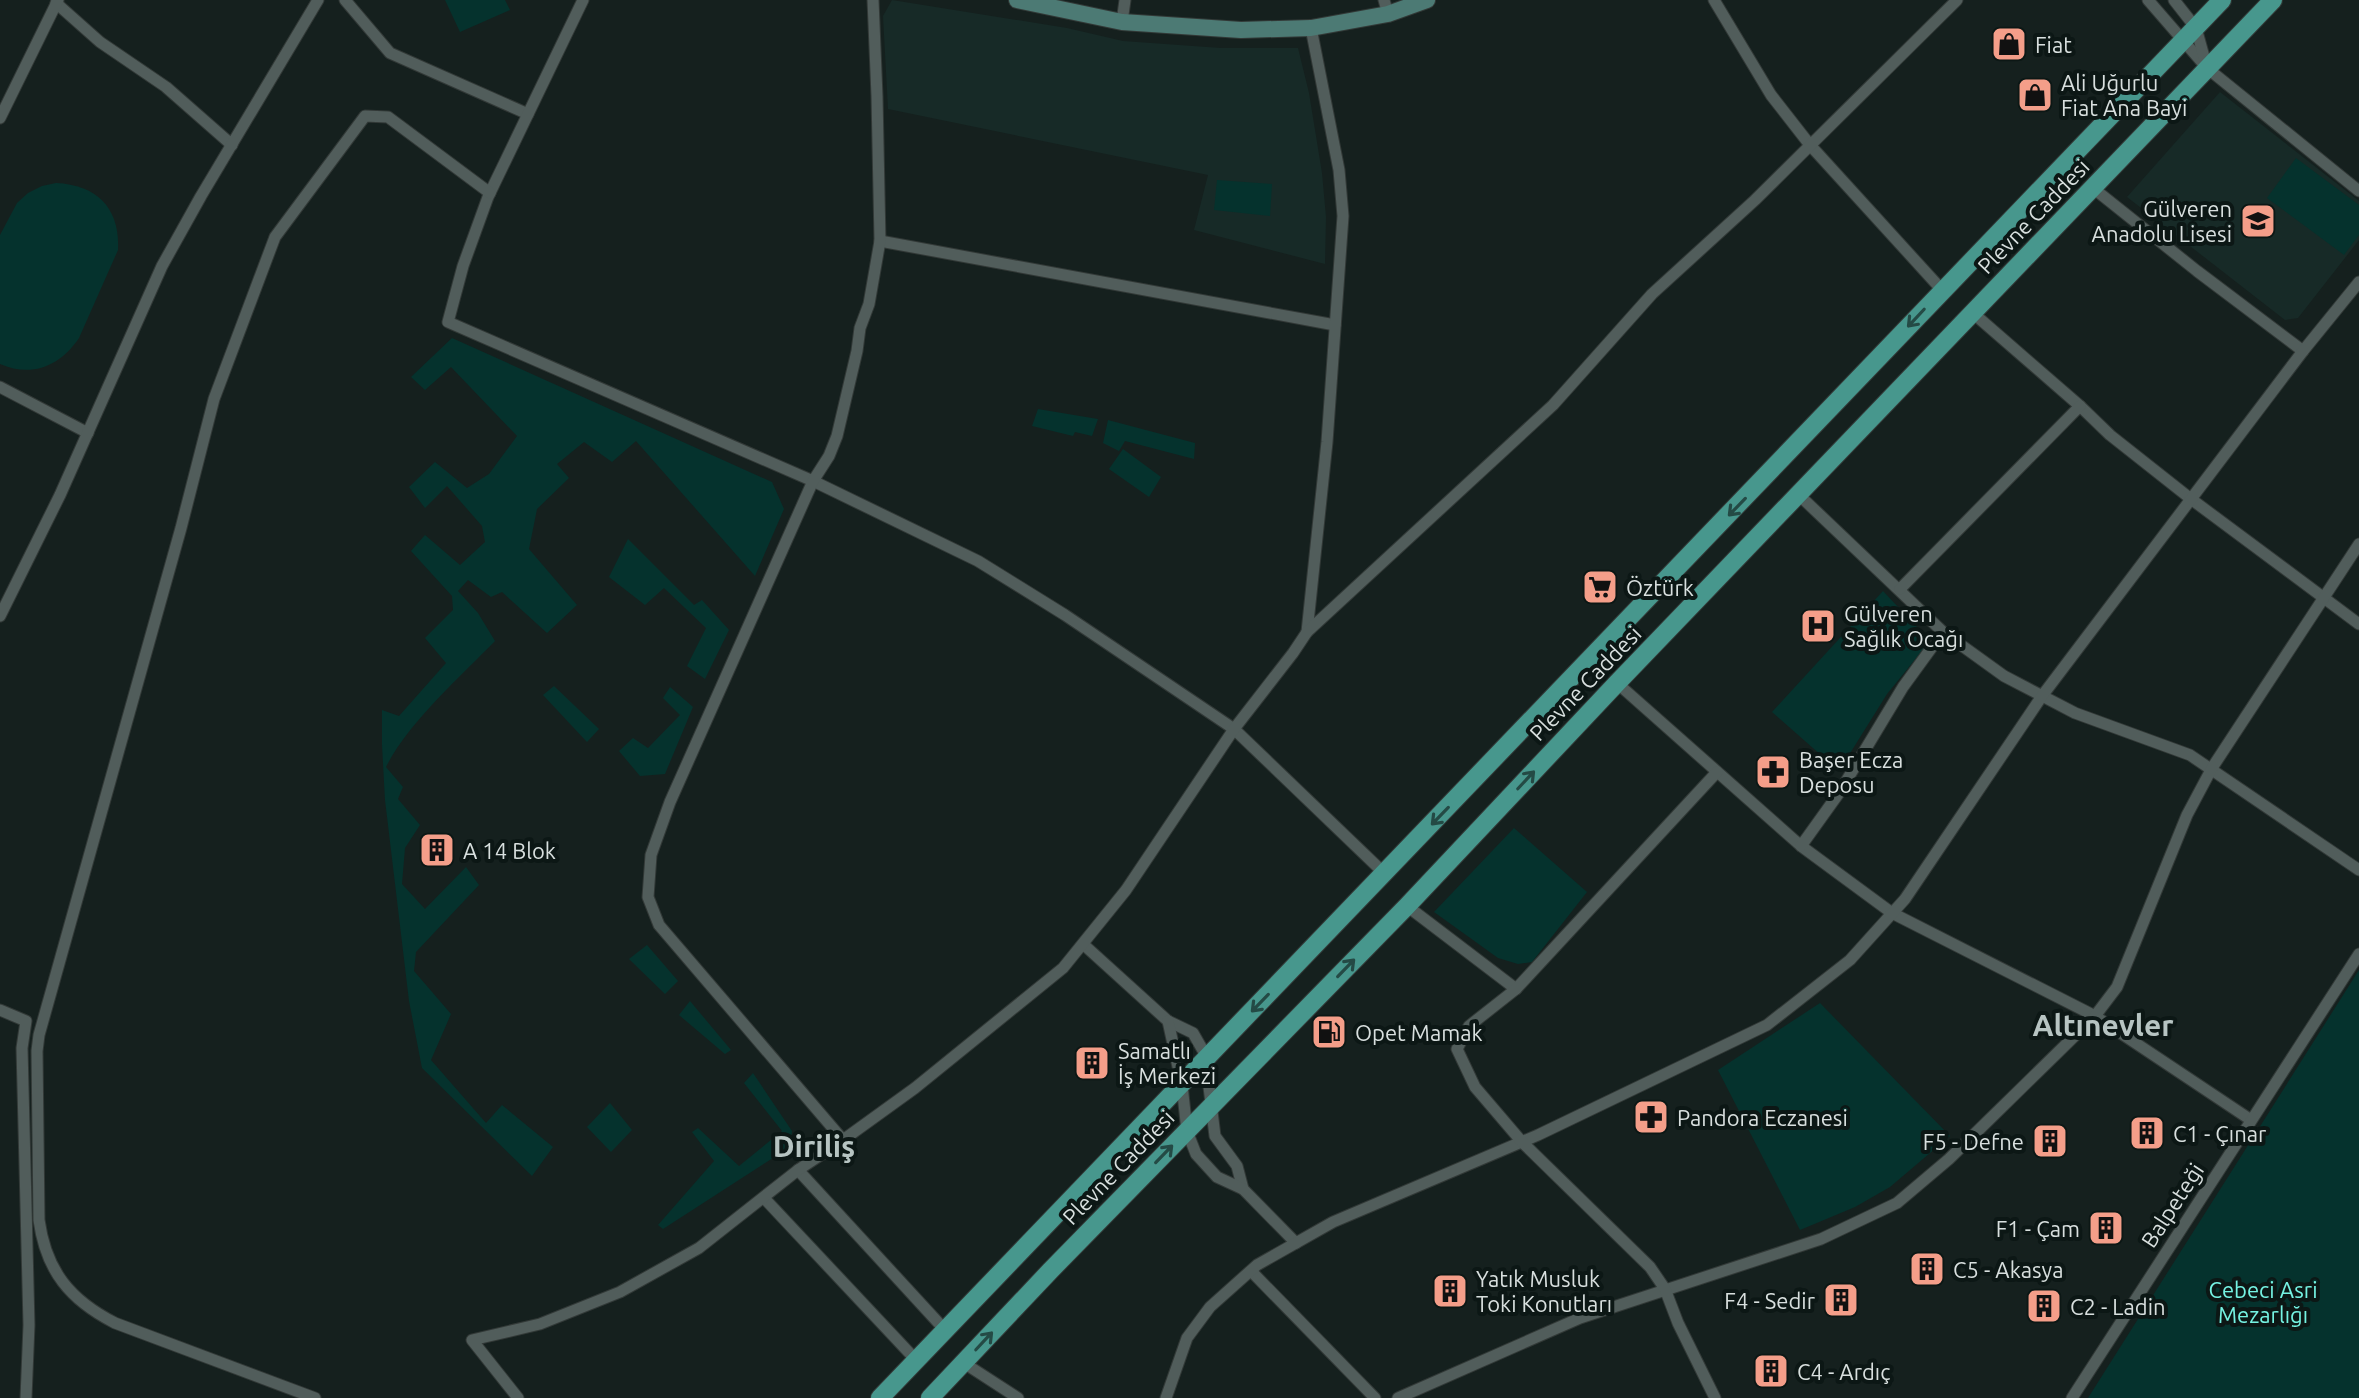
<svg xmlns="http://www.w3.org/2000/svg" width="2359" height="1398" font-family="Ubuntu,sans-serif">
	<rect width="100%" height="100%" fill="#15201e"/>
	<!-- built -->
	<g fill="#172a27">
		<polygon points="892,0 1067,28 1123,41 1221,48 1298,48 1309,93 1322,173 1326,217 1325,264 1194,230 1208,175 888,109 883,16"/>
		<polygon points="2220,92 2359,201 2359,240 2298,318 2285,320 2127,197"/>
	</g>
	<!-- green -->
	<g fill="#05322d">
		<polygon points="445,0 505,0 510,10 460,32"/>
		<polygon points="2296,158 2359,205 2359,235 2344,255 2267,198"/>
		<polygon points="1217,180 1272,184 1270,216 1214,210"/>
		<path d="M56 183C98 185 120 209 118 250L79 338C60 366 32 378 0 364V235L17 203 28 193 42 186Z"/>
		<path d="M452 338 772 482 784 509 755 576 636 441 612 462 584 442 557 464 569 478 537 509 529 549 577 605 547 633 502 592 491 597 468 580 458 591 478 613 495 641C460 677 408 723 386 767L403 787 398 799 420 825 405 848 402 884 425 909 466 867 479 885 416 952 414 971 451 1014 431 1060 486 1123 502 1105 553 1147 532 1176 422 1068 409 1001 385 800 382 745V710L399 716 446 663 425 638 453 610 452 596 411 551 425 535 460 565 485 542 482 526 447 486 425 508 409 487 435 462 467 488 489 474 517 436 451 367 425 390 411 377Z"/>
		<polygon points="1038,409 1098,419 1092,436 1075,432 1073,436 1032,426"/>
		<polygon points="1108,420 1195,443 1194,459 1125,441 1119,451 1103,443"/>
		<polygon points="1123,449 1161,477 1149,497 1109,469"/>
		<polygon points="628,539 694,605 702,600 729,630 705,679 687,666 706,628 664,588 645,605 609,577"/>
		<polygon points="1883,591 1930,641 1887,694 1839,771 1772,712"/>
		<polygon points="554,686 599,729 587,742 543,695"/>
		<polygon points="670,687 693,707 665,774 640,776 619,751 633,738 648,748 680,715 663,698"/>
		<polygon points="1514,828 1587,892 1532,962 1518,964 1498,958 1434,912"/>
		<polygon points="647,945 678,981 665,994 629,959"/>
		<polygon points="2359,970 2359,1398 2088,1398"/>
		<polygon points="690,1001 731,1050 725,1054 679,1015"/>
		<polygon points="1820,1003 1950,1136 1890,1187 1855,1207 1800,1230 1718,1070"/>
		<polygon points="753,1073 792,1131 790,1147 663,1229 658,1225 714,1161 692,1132 698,1128 739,1166 782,1131 744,1083"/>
		<polygon points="610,1103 632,1130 611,1152 587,1127"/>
	</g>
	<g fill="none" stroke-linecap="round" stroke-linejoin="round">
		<defs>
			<g id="minor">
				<polyline points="345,0 390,53 528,114"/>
				<polyline points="583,0 488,197 463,266 448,322 813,481 978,561 1065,615 1234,729 1385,874"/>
				<polyline points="1384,0 1388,14"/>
				<polyline points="1714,0 1771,95 1810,145 1942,290"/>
				<polyline points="2148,0 2207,68 2359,191"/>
				<polyline points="2174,0 2196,28 2206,64"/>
				<polyline points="56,3 100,42 166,87 232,145"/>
				<polyline points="1122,22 1125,0"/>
				<polyline points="0,118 58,0"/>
				<polyline points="2093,188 2197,271 2303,351"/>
				<polyline points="880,241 1335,325"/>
				<polyline points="1973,313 2080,406 2110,435 2191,499 2359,624"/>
				<polyline points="0,387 88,433"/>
				<polyline points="1799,495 1943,632 2004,676 2075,713 2190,755 2359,870"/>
				<polyline points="1900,589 2080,406"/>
				<polyline points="0,616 60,495 162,266 201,196 318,0"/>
				<polyline points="1307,632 1327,442 1343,216 1339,170 1311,28"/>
				<polyline points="1617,683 1801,846 1892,913 2095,1016 2251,1120"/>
				<polyline points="1801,846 1839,793 1903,687 1943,632"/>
				<polyline points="1407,906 1516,989"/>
				<polyline points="1083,944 1168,1021 1193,1033 1205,1054 1215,1136 1237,1166 1243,1189"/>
				<polyline points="0,1010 26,1021 22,1048 29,1325 26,1398"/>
				<polyline points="1168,1021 1182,1085 1187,1131 1196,1154 1217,1177 1243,1189 1296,1243"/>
				<polyline points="843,1140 659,925 648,897 651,855 670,802 813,481 829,456 837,436 857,351 860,328 869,304 880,241 877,96 873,0"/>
				<polyline points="798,1170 945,1330"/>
				<polyline points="764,1198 916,1360"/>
				<polyline points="1251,1271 1375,1398"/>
				<polyline points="964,1363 1018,1398"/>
				<path d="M315 1398 115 1323C70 1300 46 1271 39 1220L37 1051 39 1035 181 528 214 399 275 237 365 116 388 117 490 193"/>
				<polyline points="518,1398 472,1340 540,1324 620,1292 699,1248 798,1170 843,1140 915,1088 1063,968 1126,890 1234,729 1293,653 1307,632 1553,405 1652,294 1755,200 1957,0"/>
				<polyline points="1166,1398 1187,1338 1210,1307 1257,1265 1333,1222 1538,1135 1767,1025 1850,960 1905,899 2042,696 2303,351 2359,282"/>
				<polyline points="1398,1398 1580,1318 1821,1239 1897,1203 1949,1159 2095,1016 2117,987 2187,815 2212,768 2359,544"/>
				<polyline points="1715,1398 1678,1323 1665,1289 1650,1267 1522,1142 1475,1087 1457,1049 1469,1026 1516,989 1717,772"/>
				<polyline points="2072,1398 2359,954"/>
			</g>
			<polyline id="secondary" points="1017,0 1122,22 1241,30 1311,28 1388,14 1427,0"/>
			<g id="primary">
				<polyline points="880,1398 2222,0"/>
				<polyline points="930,1398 1050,1271 1407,906 1617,683 2273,0"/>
			</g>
		</defs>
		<!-- minor casing -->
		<use href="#minor" stroke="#323937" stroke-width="13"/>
		<!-- secondary casing -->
		<use href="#secondary" stroke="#323937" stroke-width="18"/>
		<!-- primary casing -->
		<use href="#primary" stroke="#323937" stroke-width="20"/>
		<!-- minor -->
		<use href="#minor" stroke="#515d5b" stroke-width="11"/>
		<!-- secondary -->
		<use href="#secondary" stroke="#4c7a74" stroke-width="16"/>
		<!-- primary -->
		<use href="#primary" stroke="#47978d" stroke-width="18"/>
	</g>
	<!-- one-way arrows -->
	<defs><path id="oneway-shaft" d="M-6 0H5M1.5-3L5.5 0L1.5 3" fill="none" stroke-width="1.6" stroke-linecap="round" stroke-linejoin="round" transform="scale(2)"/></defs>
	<g stroke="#244a45">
		<use href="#oneway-shaft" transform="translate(1916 318) rotate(133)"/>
		<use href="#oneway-shaft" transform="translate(1737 507) rotate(134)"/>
		<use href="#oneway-shaft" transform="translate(1526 780) rotate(-47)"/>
		<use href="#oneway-shaft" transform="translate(1440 816) rotate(134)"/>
		<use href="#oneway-shaft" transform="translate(1346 968) rotate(-46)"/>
		<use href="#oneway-shaft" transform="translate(1260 1003) rotate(134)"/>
		<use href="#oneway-shaft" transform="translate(1164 1154) rotate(-46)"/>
		<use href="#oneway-shaft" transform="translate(984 1341) rotate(-47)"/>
	</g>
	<!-- icons -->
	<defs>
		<symbol id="shop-square" viewBox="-11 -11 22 22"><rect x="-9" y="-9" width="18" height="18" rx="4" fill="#f49e89" stroke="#0c1715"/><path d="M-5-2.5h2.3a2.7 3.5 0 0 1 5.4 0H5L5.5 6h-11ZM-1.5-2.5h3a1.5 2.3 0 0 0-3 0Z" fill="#111"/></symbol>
		<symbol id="school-square" viewBox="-11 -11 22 22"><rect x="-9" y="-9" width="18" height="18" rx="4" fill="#f49e89" stroke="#0c1715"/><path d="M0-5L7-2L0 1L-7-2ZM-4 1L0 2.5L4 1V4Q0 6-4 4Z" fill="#111"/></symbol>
		<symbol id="supermarket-square" viewBox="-11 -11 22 22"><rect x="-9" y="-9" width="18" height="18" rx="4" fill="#f49e89" stroke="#0c1715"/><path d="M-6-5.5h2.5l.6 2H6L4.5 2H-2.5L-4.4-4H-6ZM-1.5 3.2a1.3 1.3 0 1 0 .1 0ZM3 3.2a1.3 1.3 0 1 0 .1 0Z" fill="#111"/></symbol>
		<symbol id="hospital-square" viewBox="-11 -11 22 22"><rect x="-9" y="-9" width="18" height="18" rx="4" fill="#f49e89" stroke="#0c1715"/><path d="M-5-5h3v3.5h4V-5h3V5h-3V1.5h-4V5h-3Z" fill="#111"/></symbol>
		<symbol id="pharmacy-square" viewBox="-11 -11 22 22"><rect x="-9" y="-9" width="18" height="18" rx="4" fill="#f49e89" stroke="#0c1715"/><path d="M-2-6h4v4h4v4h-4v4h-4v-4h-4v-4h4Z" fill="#111"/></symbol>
		<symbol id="building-square" viewBox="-11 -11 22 22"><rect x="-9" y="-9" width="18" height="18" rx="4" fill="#f49e89" stroke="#0c1715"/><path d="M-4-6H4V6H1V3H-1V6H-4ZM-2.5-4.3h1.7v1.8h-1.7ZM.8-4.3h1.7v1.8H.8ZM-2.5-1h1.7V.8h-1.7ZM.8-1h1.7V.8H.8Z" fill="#111"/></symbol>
		<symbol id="fuel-square" viewBox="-11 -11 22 22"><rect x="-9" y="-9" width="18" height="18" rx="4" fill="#f49e89" stroke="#0c1715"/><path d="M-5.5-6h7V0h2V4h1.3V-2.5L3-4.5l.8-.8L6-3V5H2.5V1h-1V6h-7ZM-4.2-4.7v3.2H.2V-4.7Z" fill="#111"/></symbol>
	</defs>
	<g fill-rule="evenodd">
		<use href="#shop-square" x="1989" y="24" width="40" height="40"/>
		<use href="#shop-square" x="2015" y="75" width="40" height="40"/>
		<use href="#school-square" x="2238" y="201" width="40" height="40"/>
		<use href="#supermarket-square" x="1580" y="567" width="40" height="40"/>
		<use href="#hospital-square" x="1798" y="606" width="40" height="40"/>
		<use href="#pharmacy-square" x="1753" y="752" width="40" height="40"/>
		<use href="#building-square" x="417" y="830" width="40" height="40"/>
		<use href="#fuel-square" x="1309" y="1012" width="40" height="40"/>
		<use href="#building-square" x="1072" y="1043" width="40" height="40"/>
		<use href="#pharmacy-square" x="1631" y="1097" width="40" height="40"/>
		<use href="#building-square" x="2127" y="1113" width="40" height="40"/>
		<use href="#building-square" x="2030" y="1121" width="40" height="40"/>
		<use href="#building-square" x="2086" y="1208" width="40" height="40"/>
		<use href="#building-square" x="1907" y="1249" width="40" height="40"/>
		<use href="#building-square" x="1430" y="1271" width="40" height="40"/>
		<use href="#building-square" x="1821" y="1280" width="40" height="40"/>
		<use href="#building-square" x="2024" y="1286" width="40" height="40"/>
		<use href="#building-square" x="1751" y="1351" width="40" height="40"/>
	</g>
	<g text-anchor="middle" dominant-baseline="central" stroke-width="8" stroke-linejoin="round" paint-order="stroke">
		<!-- poi labels -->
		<g font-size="22" fill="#d8dfde" stroke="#0c1715" text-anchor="start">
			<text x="2035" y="44">Fiat</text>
			<text x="2061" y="82">Ali Uğurlu<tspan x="2061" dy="25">Fiat Ana Bayi</tspan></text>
			<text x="2232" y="208" text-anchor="end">Gülveren<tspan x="2232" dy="25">Anadolu Lisesi</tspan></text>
			<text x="1626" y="587">Öztürk</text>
			<text x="1844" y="613">Gülveren<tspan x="1844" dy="25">Sağlık Ocağı</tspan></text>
			<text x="1799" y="759">Başer Ecza<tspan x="1799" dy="25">Deposu</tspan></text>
			<text x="463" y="850">A 14 Blok</text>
			<text x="1355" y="1032">Opet Mamak</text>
			<text x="1118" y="1050">Samatlı<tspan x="1118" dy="25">İş Merkezi</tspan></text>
			<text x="1677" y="1117">Pandora Eczanesi</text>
			<text x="2173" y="1133">C1 - Çınar</text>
			<text x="2024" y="1141" text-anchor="end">F5 - Defne</text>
			<text x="2080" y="1228" text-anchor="end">F1 - Çam</text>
			<text x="1953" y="1269">C5 - Akasya</text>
			<text x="1476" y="1278">Yatık Musluk<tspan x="1476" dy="25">Toki Konutları</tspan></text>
			<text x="1815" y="1300" text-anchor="end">F4 - Sedir</text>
			<text x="2070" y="1306">C2 - Ladin</text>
			<text x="1797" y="1371">C4 - Ardıç</text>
		</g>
		<!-- street labels -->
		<g font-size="22" fill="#d8dfde" stroke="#0c1715">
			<text transform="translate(2033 216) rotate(-46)">Plevne Caddesi</text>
			<text transform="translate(1585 683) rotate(-46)">Plevne Caddesi</text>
			<text transform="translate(1118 1167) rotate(-46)">Plevne Caddesi</text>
			<text transform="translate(2172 1205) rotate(-57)">Balpeteği</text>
		</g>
		<!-- park labels -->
		<g font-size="22" fill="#75f2e2" stroke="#0c1715">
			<text x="2263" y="1289">Cebeci Asri<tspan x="2263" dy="25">Mezarlığı</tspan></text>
		</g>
		<!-- district labels -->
		<g font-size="30" font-weight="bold" fill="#b7c4c2" stroke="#0c1715">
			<text x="2103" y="1025">Altınevler</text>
			<text x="814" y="1146">Diriliş</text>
		</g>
	</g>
</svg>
